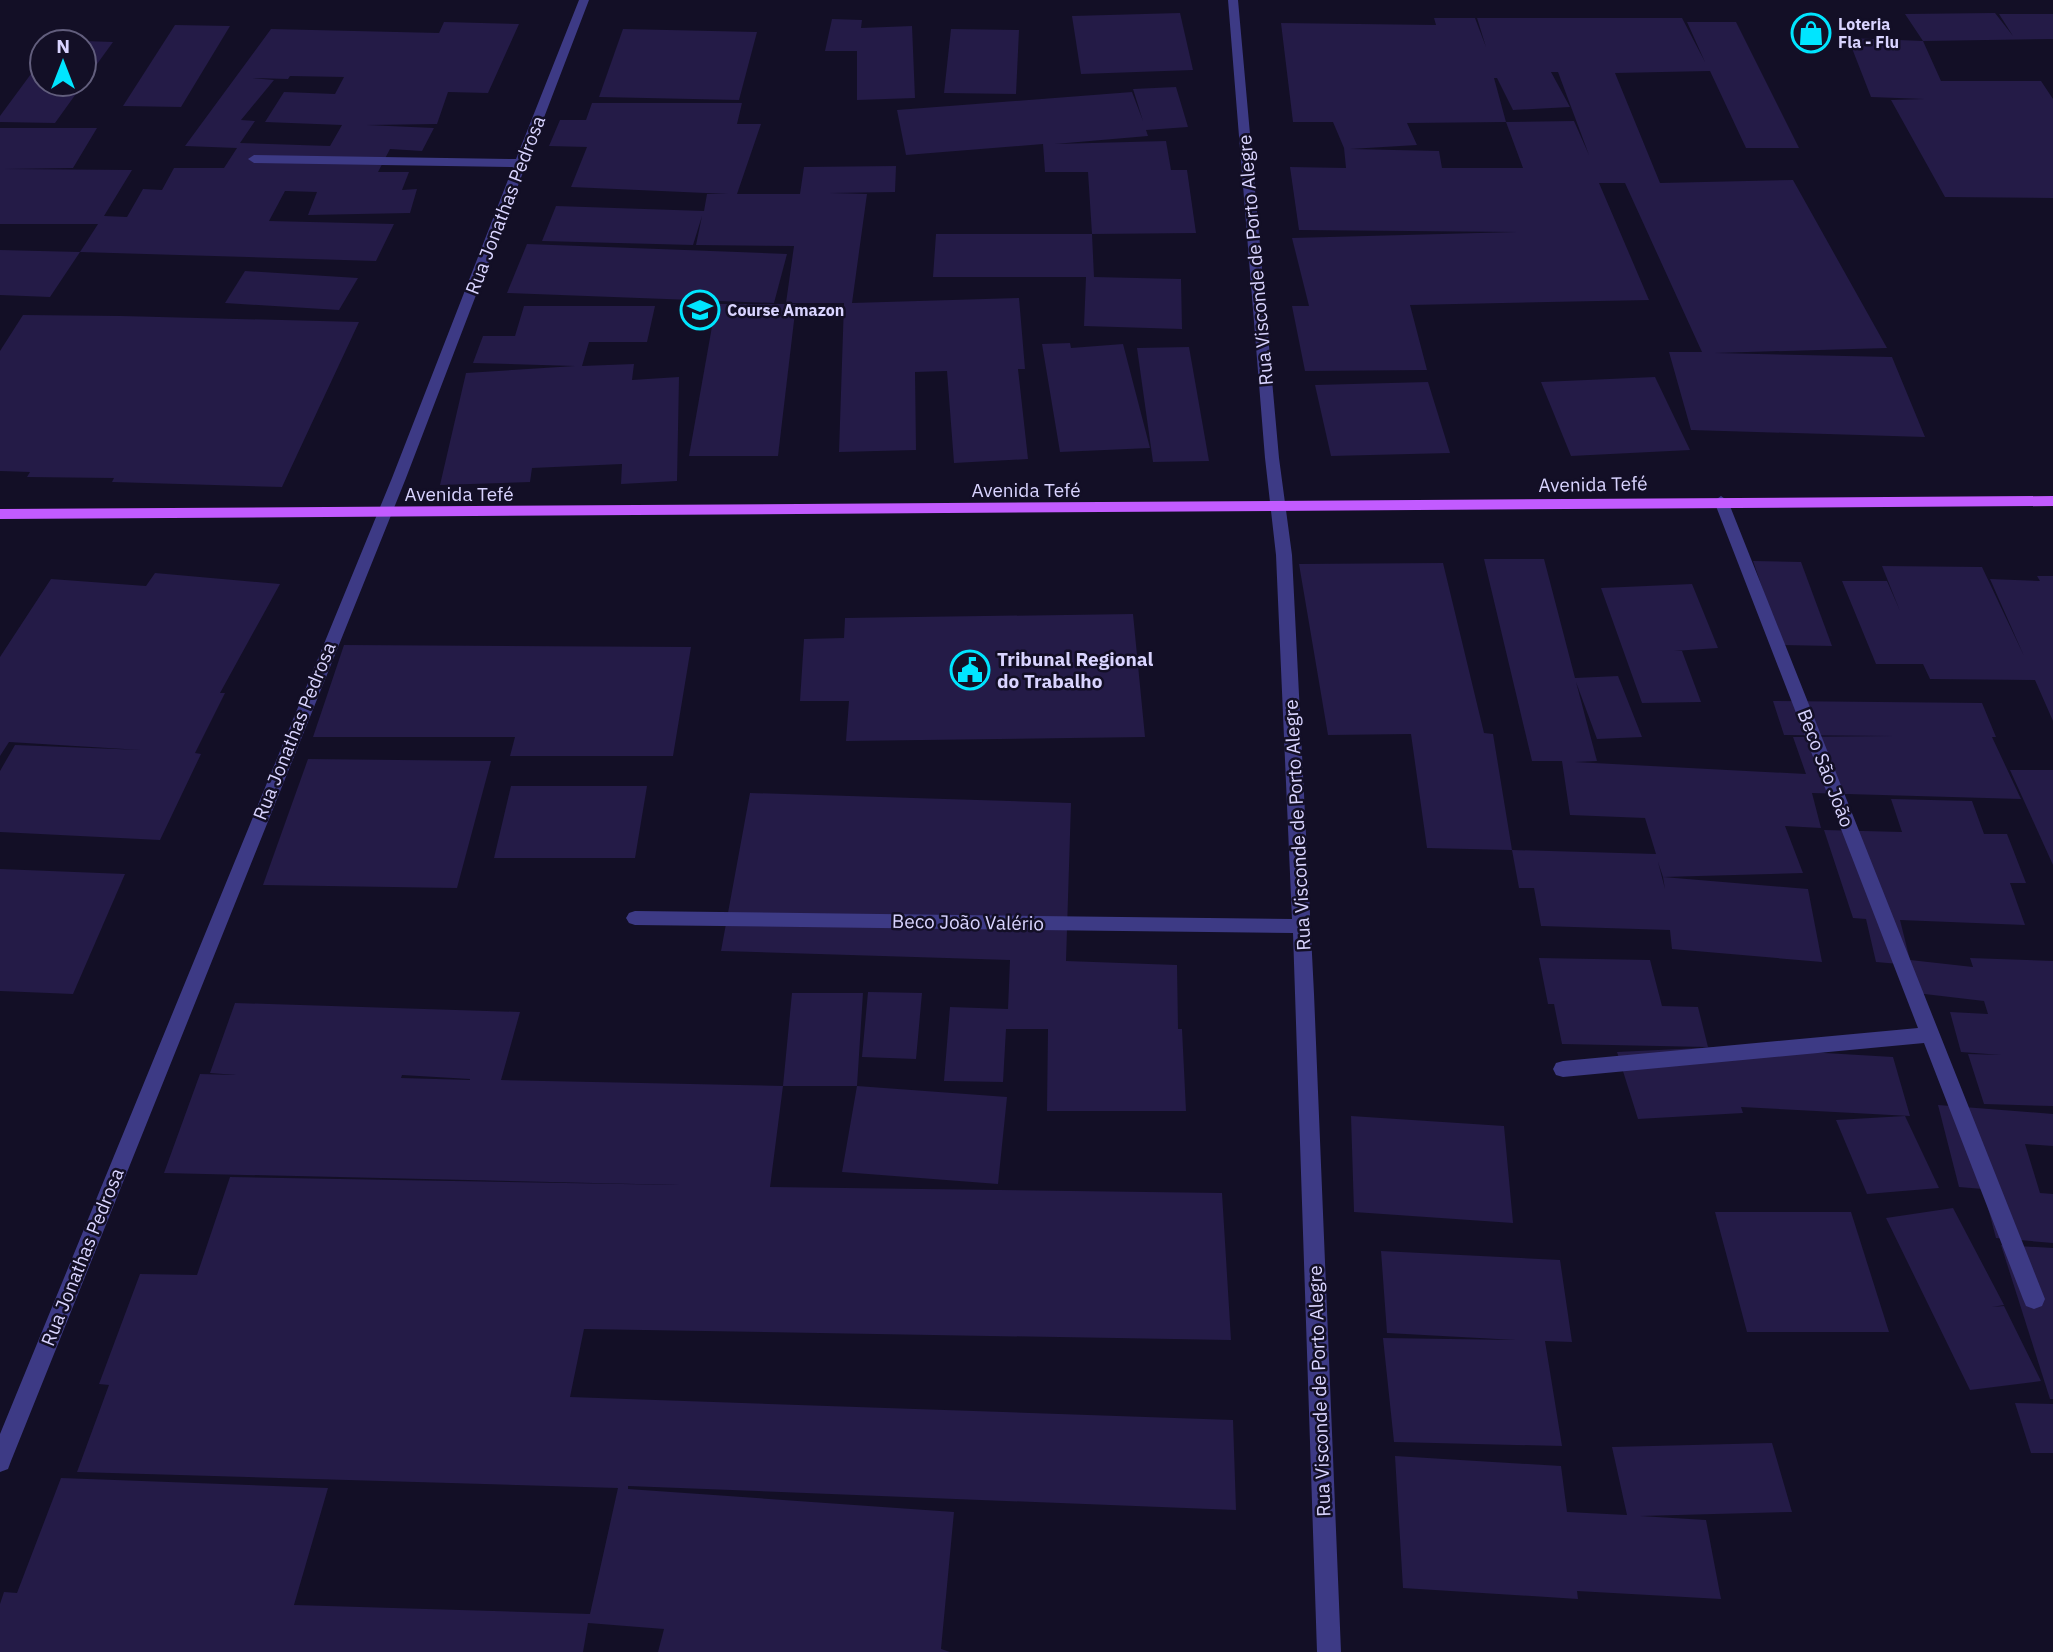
<svg xmlns="http://www.w3.org/2000/svg" width="2053" height="1652" font-family="'IBM Plex Sans',sans-serif">
	<rect width="100%" height="100%" fill="#130f26"/>
	<!-- building -->
	<g fill="#241b47" fill-rule="evenodd">
		<polygon points="1180,13 1193,70 1081,74 1072,16"/>
		<polygon points="1995,13 2013,36 1999,14 2053,14 2053,39 1923,41 1905,14"/>
		<path d="M1434 18H1475L1486 47 1477 18H1682L1705 62 1687 22H1736L1799 148H1746L1710 71 1615 73 1660 183 1793 180 1887 348 1715 353 1892 357 1925 437 1691 430 1669 352H1702L1625 183H1599L1649 300 1410 305 1427 370 1305 371 1292 306H1309L1292 238 1516 232 1299 230 1290 167 1346 168 1344 148 1333 122H1293L1281 23 1436 25ZM1551 72H1558L1589 155 1574 121 1506 122 1494 78H1497L1513 110 1570 107ZM1506 122 1523 168H1442L1439 151 1350 149 1417 145 1407 123Z"/>
		<polygon points="832,19 862,20 861,28 912,26 915,98 857,100 857,51 825,51"/>
		<path d="M444 22 519 24 488 93 448 92 437 124 367 125 434 128 422 151 390 149 378 172H409L402 190 417 189 410 213 308 215 317 192 285 191 269 221 394 224 376 261 80 252 50 297 0 295V250L80 252 98 224H0V128H97L73 168 5 169 132 170 104 216 127 217 143 189 162 190 174 168H224L237 148 185 146 271 29 439 33ZM290 76 344 77 335 94 284 92 265 122 342 125 330 146 240 143 255 121 241 120 274 80 252 78 288 79Z"/>
		<polygon points="175,25 230,26 181,107 123,106"/>
		<polygon points="623,29 757,32 739,100 599,97"/>
		<polygon points="951,29 1019,30 1016,94 944,93"/>
		<polygon points="1848,38 1923,41 1941,81 2041,81 2053,99 2053,198 1945,197 1891,100 1924,99 1871,97"/>
		<polygon points="84,41 113,42 84,82"/>
		<polygon points="42,59 42,84 83,84 55,123 0,122 0,116"/>
		<polygon points="1176,87 1188,127 1146,130 1148,136 1055,144 1166,141 1171,170 1187,170 1196,233 1092,234 1088,172 1045,172 1043,144 906,155 897,110 1132,92 1143,121 1133,89"/>
		<polygon points="592,103 742,103 737,124 761,124 737,194 800,194 804,167 896,166 895,192 830,193 867,194 852,303 1019,298 1025,369 1018,369 1028,459 954,463 947,371 915,372 916,450 839,452 844,303 786,303 794,246 696,245 702,216 693,245 542,241 556,206 704,211 707,194 728,194 571,187 587,147 549,146 560,120 586,120"/>
		<polygon points="936,234 1092,234 1094,277 1181,279 1182,329 1084,326 1086,277 933,277"/>
		<polygon points="527,244 787,254 774,303 507,293"/>
		<polygon points="245,271 358,278 339,310 225,303"/>
		<polygon points="716,304 796,304 778,456 689,456"/>
		<polygon points="524,306 655,306 647,342 589,342 582,366 634,364 632,380 679,377 677,481 621,484 622,464 532,468 530,482 440,485 466,373 575,366 473,363 483,336 515,336"/>
		<polygon points="23,315 121,316 359,322 282,487 112,482 114,478 27,477 30,472 0,471 0,351"/>
		<polygon points="1070,343 1071,348 1123,344 1150,448 1060,452 1042,344"/>
		<polygon points="1189,347 1209,461 1153,462 1137,348"/>
		<polygon points="1655,377 1690,450 1571,456 1541,382"/>
		<polygon points="1428,382 1450,453 1331,456 1315,385"/>
		<polygon points="1484,559 1544,559 1575,678 1618,676 1642,737 1597,739 1576,682 1597,761 1575,762 1806,774 1793,737 1892,736 1784,735 1773,701 1982,703 1996,737 1992,737 2021,799 1812,793 1821,828 1785,826 1803,873 1663,877 1658,862 1665,889 1663,877 1808,889 1822,962 1672,949 1670,930 1541,926 1534,888 1519,888 1512,850 1656,854 1645,818 1570,815 1562,761 1532,761"/>
		<polygon points="1753,561 1801,562 1832,646 1782,645"/>
		<polygon points="1443,563 1484,733 1493,734 1512,850 1427,848 1411,734 1328,735 1299,564"/>
		<polygon points="1882,566 1982,567 2024,656 1990,579 2040,581 2037,576 2053,576 2053,721 2035,680 1930,679 1923,664 1876,664 1842,581 1887,581 1900,611"/>
		<polygon points="155,573 280,584 220,693 225,693 195,753 201,754 160,840 0,832 0,771 15,745 141,750 9,742 0,756 0,657 51,579 146,586"/>
		<polygon points="1692,584 1718,648 1674,651 1682,651 1701,702 1642,703 1601,588"/>
		<polygon points="1133,614 1145,737 846,741 849,701 800,701 804,639 844,638 845,618"/>
		<polygon points="344,645 691,647 673,756 510,756 515,737 313,737"/>
		<polygon points="308,759 491,761 457,888 263,885"/>
		<polygon points="2010,770 2053,770 2053,865"/>
		<polygon points="511,786 647,786 635,858 494,858"/>
		<polygon points="750,793 1071,803 1066,961 1177,965 1178,1029 1182,1029 1186,1111 1047,1111 1048,1029 1006,1029 1003,1082 944,1081 950,1007 1008,1009 1010,960 721,951"/>
		<polygon points="1891,799 1972,801 1984,834 2007,834 2026,883 2010,883 2025,925 1900,920 1910,960 1973,967 1970,958 2053,961 2053,1106 1984,1104 1968,1054 2001,1055 1961,1052 1950,1012 1988,1014 1984,1001 1916,993 1911,965 1876,962 1866,919 1853,918 1824,830 1902,832"/>
		<polygon points="0,869 125,874 73,994 0,991"/>
		<polygon points="1539,958 1650,960 1662,1006 1698,1007 1708,1047 1562,1044 1554,1004 1548,1004"/>
		<polygon points="868,992 922,993 916,1059 862,1057"/>
		<polygon points="792,993 863,993 857,1086 1007,1097 998,1184 842,1172 857,1086 783,1086"/>
		<path d="M235 1003 520 1012 501 1080 783 1086 770 1187 1222 1193 1231 1340 584 1329 570 1397 1233 1420 1236 1510 628 1486V1489L954 1512 941 1649 950 1652H658L664 1629 588 1623 583 1652H0V1604L4 1592 17 1593 61 1478 328 1488 294 1605 590 1614 618 1488 77 1472 109 1385 99 1384 140 1274 197 1275 230 1177 679 1185 164 1173 200 1074 236 1075 210 1073ZM402 1075 470 1079V1080L401 1078Z"/>
		<polygon points="1720,1047 1893,1057 1910,1116 1741,1107 1743,1113 1638,1119 1617,1052"/>
		<polygon points="1938,1105 2053,1114 2053,1146 2025,1144 2040,1193 2053,1194 2053,1243 1996,1238 1983,1189 1959,1187"/>
		<polygon points="1351,1116 1504,1126 1513,1223 1354,1212"/>
		<polygon points="1905,1116 1939,1188 1867,1194 1836,1120"/>
		<polygon points="1953,1208 2004,1305 1992,1307 2004,1306 2041,1381 1970,1390 1886,1218"/>
		<polygon points="1715,1212 1851,1212 1889,1332 1747,1332"/>
		<polygon points="2001,1245 2053,1248 2053,1399 2050,1399"/>
		<polygon points="1381,1251 1560,1260 1572,1342 1545,1341 1562,1446 1394,1442 1383,1338 1516,1340 1387,1333"/>
		<polygon points="2015,1403 2053,1404 2053,1453 2031,1453"/>
		<polygon points="1772,1443 1792,1512 1640,1516 1706,1520 1721,1599 1577,1591 1578,1599 1403,1588 1395,1456 1561,1466 1567,1512 1627,1515 1612,1447"/>
	</g>
	<g fill="none" stroke-linecap="round" stroke-linejoin="round">
		<!-- minor -->
		<g fill="#3d3a85" fill-rule="evenodd">
			<polygon points="579,0 589,0 406,478 11,1461 8,1469 0,1472 0,1434 392,478 513,167 254,163 248,159 254,155 516,159"/>
			<polygon points="1228,0 1238,0 1279,458 1292,555 1314,994 1341,1652 1317,1652 1293,933 635,925 629,923 626,918 629,913 635,911 1292,919 1276,555 1265,458"/>
			<polygon points="1721,496 1728,501 2045,1299 2042,1306 2034,1309 2026,1306 2023,1299 1924,1043 1563,1077 1556,1075 1553,1069 1556,1063 1563,1061 1918,1028 1714,501"/>
		</g>
		<!-- major -->
		<polygon fill="#c25bff" fill-rule="evenodd" points="2053,496 2053,506 0,519 0,509"/>
	</g>
	<!-- icons -->
	<defs>
		<symbol id="shop-ring" viewBox="-11 -11 22 22"><circle r="9.5" fill="#130f26" stroke="#00e5ff" stroke-width="1.5"/><path d="M-5-2.5h2.3a2.7 3.5 0 0 1 5.4 0H5L5.5 6h-11ZM-1.5-2.5h3a1.5 2.3 0 0 0-3 0Z" fill="#00e5ff"/></symbol>
		<symbol id="school-ring" viewBox="-11 -11 22 22"><circle r="9.5" fill="#130f26" stroke="#00e5ff" stroke-width="1.5"/><path d="M0-5L7-2L0 1L-7-2ZM-4 1L0 2.5L4 1V4Q0 6-4 4Z" fill="#00e5ff"/></symbol>
		<symbol id="civic-ring" viewBox="-11 -11 22 22"><circle r="9.5" fill="#130f26" stroke="#00e5ff" stroke-width="1.5"/><path d="M-.6-6.5H3V-4.5H.6V-3L4-1V1h2V6H-6V1h2V-1L-.6-3ZM-1.2 2.5V6h2.4V2.5Z" fill="#00e5ff"/></symbol>
	</defs>
	<g fill-rule="evenodd">
		<use href="#shop-ring" x="1789" y="11" width="44" height="44"/>
		<use href="#school-ring" x="678" y="288" width="44" height="44"/>
		<use href="#civic-ring" x="948" y="648" width="44" height="44"/>
	</g>
	<g text-anchor="middle" dominant-baseline="central" stroke-width="5" stroke-linejoin="round" paint-order="stroke">
		<!-- far-poi labels -->
		<g font-size="16" font-weight="bold" fill="#d9d4ff" stroke="#130f26" text-anchor="start">
			<text x="1838" y="24">Loteria<tspan x="1838" dy="18">Fla - Flu</tspan></text>
			<text x="727" y="310">Course Amazon</text>
		</g>
		<!-- street labels -->
		<g font-size="19" fill="#d9d4ff" stroke="#130f26">
			<text transform="translate(505 205) rotate(-69)">Rua Jonathas Pedrosa</text>
			<text transform="translate(1255 260) rotate(-95)">Rua Visconde de Porto Alegre</text>
			<text transform="translate(1593 484) rotate(-1)">Avenida Tefé</text>
			<text x="1026" y="490">Avenida Tefé</text>
			<text x="459" y="494">Avenida Tefé</text>
			<text transform="translate(294 731) rotate(-68)">Rua Jonathas Pedrosa</text>
			<text transform="translate(1826 768) rotate(69)">Beco São João</text>
			<text transform="translate(1297 825) rotate(-93)">Rua Visconde de Porto Alegre</text>
			<text transform="translate(968 922) rotate(1)">Beco João Valério</text>
			<text transform="translate(82 1257) rotate(-68)">Rua Jonathas Pedrosa</text>
			<text transform="translate(1319 1391) rotate(-92)">Rua Visconde de Porto Alegre</text>
		</g>
		<!-- poi labels -->
		<g font-size="19" font-weight="bold" fill="#d9d4ff" stroke="#130f26" text-anchor="start">
			<text x="997" y="659">Tribunal Regional<tspan x="997" dy="22">do Trabalho</tspan></text>
		</g>
	</g>
	<!-- north arrow -->
	<g transform="translate(63 63)"><circle r="33" fill="#130f26" stroke="#625e7d" stroke-width="2"/>
	<path d="M0-5L12 26L0 18L-12 26Z" fill="#00e5ff"/>
	<text y="-10" font-size="19" font-weight="bold" text-anchor="middle" fill="#d9d4ff">N</text>
	</g>
</svg>
